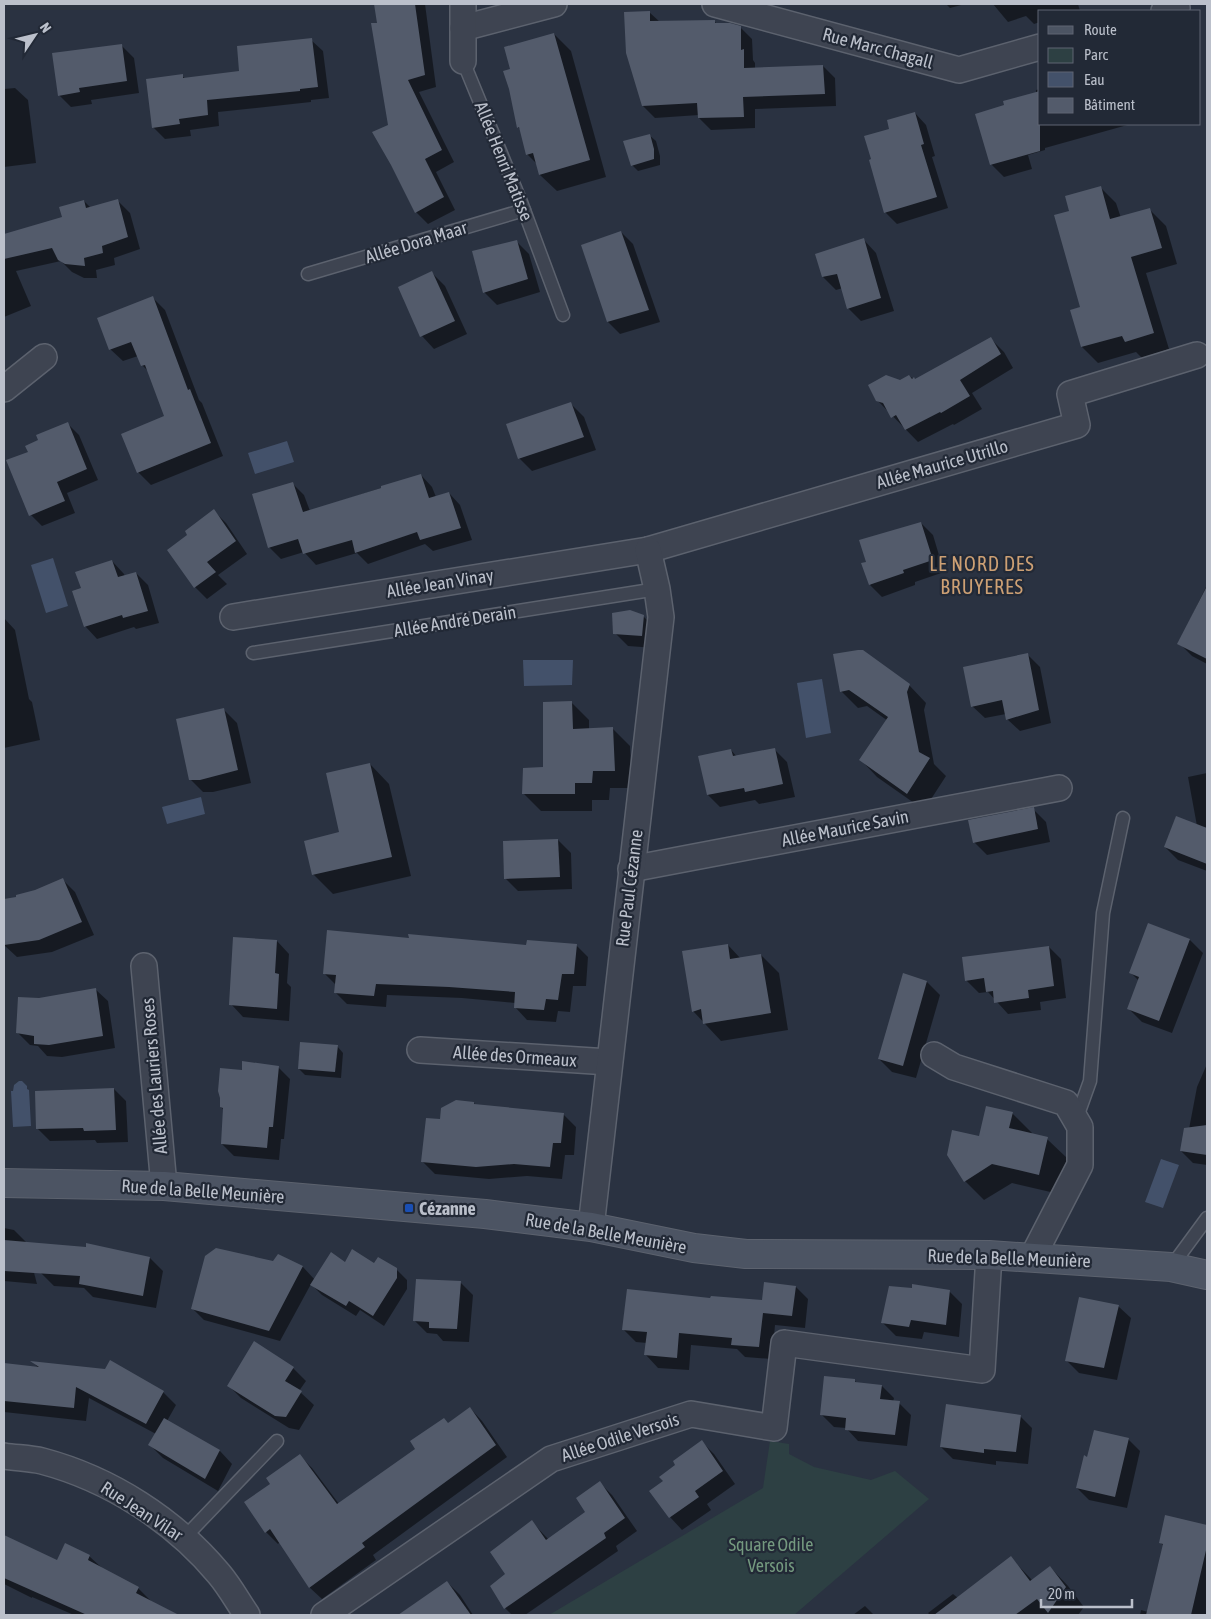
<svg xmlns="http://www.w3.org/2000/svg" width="1211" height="1619" font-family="'Asap Condensed',sans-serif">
	<rect width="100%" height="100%" fill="#2a3241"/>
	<!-- green -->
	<polygon fill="#2d4043" points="770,1441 789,1444 789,1454 814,1467 871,1480 895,1471 929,1499 794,1615 549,1615 763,1488"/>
	<!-- water -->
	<g fill="#43516a">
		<polygon points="287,441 294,462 255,474 248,453"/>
		<polygon points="53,558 68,606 46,613 31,565"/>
		<polygon points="523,660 573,660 572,685 524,686"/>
		<polygon points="822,679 831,733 806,738 797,683"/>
		<polygon points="201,797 205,814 167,824 162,807"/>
		<polygon points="19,1081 22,1081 27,1086 27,1089 29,1090 31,1126 13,1127 11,1091 13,1091 14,1085"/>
		<polygon points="1161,1159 1179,1165 1163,1208 1145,1202"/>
	</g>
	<!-- shadow -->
	<g fill="#0007">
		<polygon points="376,4 425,4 436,87 419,92 454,162 436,172 455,210 428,224 416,212 389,125"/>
		<polygon points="946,4 965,4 950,8"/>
		<polygon points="993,4 1078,4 1080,11 1040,11 1040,22 1034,24 1026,16 1008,22"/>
		<polygon points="649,12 660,22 714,21 718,25 740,27 752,39 753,60 755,63 755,69 823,66 835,78 836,106 755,109 755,128 711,130 699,118 699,115 655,118 643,106"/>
		<polygon points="554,34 571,51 606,177 557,191 540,175 537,164 527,154 521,130 518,127 511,70"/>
		<polygon points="311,40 323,51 329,98 311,100 311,102 218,112 219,126 190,130 191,136 165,139 153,127 182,76 186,79 241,72"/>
		<polygon points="121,45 134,58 139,93 91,100 92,104 71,107 59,95"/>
		<polygon points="15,88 28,100 36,163 4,167 4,89"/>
		<polygon points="1040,89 1040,124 1131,124 1045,148 1045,150 1028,155 1032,169 1004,177 991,164 1006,106 1036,93 1036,90"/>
		<polygon points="915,113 926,125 935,156 932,157 948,208 897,224 885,212 890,129"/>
		<polygon points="649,135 656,141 660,156 660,165 638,171 632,165"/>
		<polygon points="1100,187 1116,203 1121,218 1150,210 1166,226 1177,264 1146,273 1169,349 1142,358 1136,352 1098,363 1082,347 1072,310 1082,307"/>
		<polygon points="84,201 91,208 118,201 130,213 140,249 114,258 115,265 96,270 97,278 84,278 72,272 61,261 16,271 31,306 4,317 4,238 21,231 64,218"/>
		<polygon points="621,232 633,244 660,322 620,334 608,322"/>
		<polygon points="864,240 876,253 894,311 861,321 848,308 843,288 836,290 823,277"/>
		<polygon points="516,241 529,254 540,292 497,305 484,292"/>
		<polygon points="432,273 445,286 467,334 434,349 422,336"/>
		<polygon points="152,297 165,310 199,400 202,403 223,456 151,485 138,472 166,417 150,373 142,365 138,356 123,361 110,349"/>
		<polygon points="991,339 1004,352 1013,368 972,393 982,409 954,425 953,424 918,442 877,400 909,376 916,380"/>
		<polygon points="571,404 584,417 596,450 532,471 519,458"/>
		<polygon points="68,424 79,435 98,480 67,493 75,513 42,526 31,515 29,452"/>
		<polygon points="421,475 432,487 436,497 449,493 460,505 472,540 433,551 425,544 368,564 357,553 316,565 304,552 281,559 269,547 292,483 304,495 310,511"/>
		<polygon points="214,511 226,523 247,554 218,575 227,584 207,599 195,587 189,535"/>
		<polygon points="921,523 933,535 944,572 915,582 915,585 882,597 870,585"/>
		<polygon points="112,561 124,574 125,576 136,573 148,585 159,623 136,629 134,627 97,639 85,626 83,589"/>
		<polygon points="1206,587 1207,588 1207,664 1192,656 1179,643"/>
		<polygon points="643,616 656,629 655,648 628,646 615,633"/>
		<polygon points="4,618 15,630 29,699 32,702 40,740 4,748"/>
		<polygon points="1027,654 1040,667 1051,723 1020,731 1007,719 1006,714 985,718 972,706"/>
		<polygon points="834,655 909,685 926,703 924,710 934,764 946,776 924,810 877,777 861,760 888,721 867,706 858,708 841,691"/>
		<polygon points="571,702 589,720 589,729 612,728 630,746 632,788 610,788 609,800 592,800 592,811 541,811 523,793 544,768"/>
		<polygon points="224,710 237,723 251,783 213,792 203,792 190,779"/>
		<polygon points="774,749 787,762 795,797 759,804 755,800 720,807 708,795 731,750 737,757"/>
		<polygon points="370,764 389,784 411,876 333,894 313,874 341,833"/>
		<polygon points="1207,773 1207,871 1178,860 1165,847 1197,826 1188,777"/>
		<polygon points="1033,809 1046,822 1050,842 987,855 974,842"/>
		<polygon points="558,840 571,853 572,889 518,891 505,878"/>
		<polygon points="63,880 75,892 94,935 52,952 17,957 4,945 4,901 17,898"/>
		<polygon points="1149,924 1190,940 1203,953 1172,1033 1142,1022 1129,1009 1139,981 1131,973"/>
		<polygon points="411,939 527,946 576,945 588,957 586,986 573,986 570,1012 558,1011 556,1022 527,1020 515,1007 515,1003 462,998 387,995 386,1007 347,1004 335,992 336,985 325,974"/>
		<polygon points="277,941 289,954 287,983 291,987 289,1021 243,1017 231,1004"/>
		<polygon points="728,945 741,959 761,955 779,973 788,1030 721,1041 693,1011"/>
		<polygon points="1049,947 1061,959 1066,998 1040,1002 1041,1010 1008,1014 988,992 979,993 966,980"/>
		<polygon points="904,975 927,982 940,995 916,1078 892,1072 879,1059"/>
		<polygon points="95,989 108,1001 115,1048 62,1057 47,1056 38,1046 30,1045 18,1033 39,999"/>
		<polygon points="337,1046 343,1053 341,1078 305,1075 299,1069"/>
		<polygon points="1207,1064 1207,1165 1193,1163 1181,1151 1189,1129 1197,1087"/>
		<polygon points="278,1067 290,1079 284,1139 281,1139 279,1160 234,1156 222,1144 224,1110 221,1107 243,1071"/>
		<polygon points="114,1089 126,1101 128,1142 97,1143 95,1140 50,1141 37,1128"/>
		<polygon points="474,1103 476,1106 563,1114 576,1127 574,1155 565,1155 562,1179 527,1176 489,1179 435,1174 422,1161 441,1121"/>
		<polygon points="1012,1113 1032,1133 1031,1135 1047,1139 1067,1158 1059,1194 1012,1183 984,1200 965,1181 980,1138"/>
		<polygon points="4,1228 14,1230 26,1242 37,1284 4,1281"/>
		<polygon points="87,1245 150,1258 163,1271 156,1308 93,1297 84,1288 54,1286 41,1273 87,1248"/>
		<polygon points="278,1255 303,1267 315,1280 346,1264 375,1265 396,1269 407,1280 407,1289 384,1326 360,1310 356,1316 322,1295 311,1284 280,1341 204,1320 193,1309 274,1263"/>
		<polygon points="460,1282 473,1295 469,1342 443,1341 437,1334 427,1333 414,1320"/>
		<polygon points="796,1287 808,1299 805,1328 775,1325 772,1359 745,1357 737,1349 691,1345 689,1370 658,1368 646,1355 647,1343 636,1342 624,1330 712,1299 764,1302"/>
		<polygon points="949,1291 962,1304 959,1337 924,1332 922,1339 896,1336 883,1323"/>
		<polygon points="1118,1306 1131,1318 1117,1380 1079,1373 1067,1361"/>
		<polygon points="33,1362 163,1392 176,1405 167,1421 220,1451 232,1464 218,1491 163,1458 150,1445 156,1434 89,1398 86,1421 4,1412 4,1364 39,1369"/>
		<polygon points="293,1368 306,1381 299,1391 314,1405 299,1430 289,1428 241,1398 228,1385"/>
		<polygon points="854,1380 858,1384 882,1386 894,1398 893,1402 899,1403 911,1415 907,1446 858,1441 846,1428 834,1427 822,1415"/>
		<polygon points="470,1408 482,1421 507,1457 373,1555 376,1560 322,1599 309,1587 280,1542 278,1544 266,1532 272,1484 300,1456 312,1468 339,1504 417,1449"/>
		<polygon points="1020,1416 1032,1428 1028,1464 996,1461 996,1465 953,1459 941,1447"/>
		<polygon points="1128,1439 1140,1451 1127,1508 1089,1500 1077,1488 1088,1459"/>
		<polygon points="702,1442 714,1454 735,1484 707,1504 711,1510 682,1530 670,1517 665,1481 677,1466"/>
		<polygon points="599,1482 612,1495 637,1531 616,1546 618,1551 525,1615 512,1615 505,1608 507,1574 532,1522 549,1540 587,1512"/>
		<polygon points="1166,1517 1207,1526 1207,1609 1206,1615 1140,1615 1141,1610 1148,1612 1164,1546 1160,1542"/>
		<polygon points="4,1543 58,1562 89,1556 102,1568 138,1588 151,1601 174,1615 74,1615 32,1597 32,1598 4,1584"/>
		<polygon points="1011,1558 1032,1580 1050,1567 1068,1586 1084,1607 1078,1615 930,1615 928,1613 953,1594 958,1598"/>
		<polygon points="447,1582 460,1595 473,1615 400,1615"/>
		<polygon points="865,1606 874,1615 853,1615"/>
	</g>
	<!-- building -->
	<g fill="#535b6b">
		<polygon points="374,4 415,4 425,75 408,80 442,150 425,159 444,197 415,213 391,165 372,132 388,125 371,23 377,23"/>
		<polygon points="650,11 650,21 715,20 715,23 730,23 741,26 741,50 744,49 744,68 823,65 825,94 743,97 744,117 698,118 697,103 642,106 626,53 624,12"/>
		<polygon points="554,33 590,160 539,175 533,153 526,155 519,127 517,128 509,89 503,71 510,69 504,47"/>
		<polygon points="312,38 318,87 300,89 300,91 207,100 208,115 179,119 180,124 152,128 146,79 183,74 183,78 239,71 237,46"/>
		<polygon points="122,44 127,81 79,88 80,92 58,96 52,53"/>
		<polygon points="1040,91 1040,151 990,165 975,114 1004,105 1003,101"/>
		<polygon points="915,112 924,144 921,145 937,197 884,213 869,160 871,159 864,136 889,129 887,120"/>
		<polygon points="650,134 654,149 654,159 631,166 623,141"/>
		<polygon points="1101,186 1110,219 1150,208 1162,248 1131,257 1154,333 1125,342 1122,336 1081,347 1070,310 1080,307 1054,215 1069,211 1065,196"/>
		<polygon points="118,199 128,237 102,246 103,253 84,258 85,266 65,264 58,260 52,248 4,259 4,234 62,217 59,207 84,200 86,208"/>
		<polygon points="621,231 649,310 607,322 581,245"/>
		<polygon points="864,238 881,298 847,309 837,274 822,277 815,254"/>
		<polygon points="517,240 528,279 483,293 472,251"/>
		<polygon points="432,271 455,321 420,337 398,287"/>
		<polygon points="153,296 188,390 190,389 211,443 137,473 121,434 164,416 145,365 141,366 131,342 109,350 97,318"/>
		<polygon points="991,337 1001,354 960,380 970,396 941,413 940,412 905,430 896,415 891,418 883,403 876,401 868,385 886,375 900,380 909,375 912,379 914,377 915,379"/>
		<polygon points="571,402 584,437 518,459 506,424"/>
		<polygon points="68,422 87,469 57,482 65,501 29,516 6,460 28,452 25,446 38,440 36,435"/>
		<polygon points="421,474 429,498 449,492 461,528 420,540 417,532 355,553 352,540 303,554 298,539 268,548 252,494 293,482 303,512 381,488 381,486"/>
		<polygon points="214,509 236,541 207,562 216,572 194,588 167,550 187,535 185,531"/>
		<polygon points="921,522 933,560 903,570 904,573 869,585 861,563 866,562 859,540"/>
		<polygon points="112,560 118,577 136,572 148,611 123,618 122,615 84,627 72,591 81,588 75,572"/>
		<polygon points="1207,586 1207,659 1177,644"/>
		<polygon points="630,610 644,615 642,636 613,634 612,613"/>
		<polygon points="858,650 863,650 910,684 907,692 919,752 930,758 907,794 859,760 888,717 849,690 840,692 833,654"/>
		<polygon points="1028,653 1039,710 1006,720 1002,700 971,707 963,667"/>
		<polygon points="572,701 573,729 613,727 615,771 593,771 592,783 575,783 575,794 522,794 523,768 543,767 543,702"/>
		<polygon points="224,708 238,770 200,780 189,780 176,719"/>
		<polygon points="775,748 783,784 745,792 744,788 707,795 698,756 731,749 733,756"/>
		<polygon points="370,763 392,857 312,875 304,841 339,832 326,773"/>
		<polygon points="1034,807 1038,829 973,843 968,820"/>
		<polygon points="1176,816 1207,828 1207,864 1164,847"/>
		<polygon points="558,839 560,877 504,879 503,841"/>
		<polygon points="63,878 82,922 39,940 4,945 4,899 16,897 16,895 35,890"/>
		<polygon points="1148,923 1190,939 1159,1021 1127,1009 1139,977 1129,973"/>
		<polygon points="327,930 409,938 408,934 526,945 527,940 577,944 574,974 562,974 558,1000 546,999 544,1010 514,1008 515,992 449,987 376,984 374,996 334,993 336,975 323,974"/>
		<polygon points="233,937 277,940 275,973 279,974 277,1009 229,1005"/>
		<polygon points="728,944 730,959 761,954 771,1013 703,1024 701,1009 692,1012 682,951"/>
		<polygon points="1049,946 1054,986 1028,990 1029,998 994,1003 993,991 986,992 984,978 965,981 962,957"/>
		<polygon points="903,973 927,981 903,1066 878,1059"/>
		<polygon points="96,988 103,1036 49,1045 34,1044 34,1036 16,1033 18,997 39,998"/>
		<polygon points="300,1042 338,1045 335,1072 298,1069"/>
		<polygon points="242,1061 279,1066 273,1127 269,1127 267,1148 221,1144 223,1108 220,1107 220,1098 218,1091 220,1068 242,1070"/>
		<polygon points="114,1088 116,1130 84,1131 83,1128 36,1129 35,1091"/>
		<polygon points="456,1100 474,1102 474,1104 564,1113 561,1143 553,1143 550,1167 514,1164 476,1167 421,1162 426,1118 440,1119 441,1108"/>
		<polygon points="986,1106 1013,1112 1009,1128 1048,1137 1039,1175 992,1164 964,1182 947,1155 952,1130 979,1136"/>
		<polygon points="1207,1125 1207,1155 1180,1151 1184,1128"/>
		<polygon points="4,1240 86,1247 86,1243 150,1257 143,1296 79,1284 80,1276 4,1271"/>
		<polygon points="216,1248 273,1261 278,1254 303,1266 269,1331 191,1309 205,1256"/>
		<polygon points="352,1249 374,1263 378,1257 397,1268 397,1278 373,1316 349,1301 346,1306 310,1285 331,1252 345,1262"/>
		<polygon points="416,1279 461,1281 457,1329 429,1328 429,1322 413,1321"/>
		<polygon points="764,1282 796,1286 792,1316 763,1313 759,1347 731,1345 732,1338 679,1333 677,1358 644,1355 647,1332 622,1330 627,1289 710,1298 711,1296 762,1300"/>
		<polygon points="912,1284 950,1290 946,1325 911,1320 909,1327 881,1323 889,1286 912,1288"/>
		<polygon points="1079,1297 1119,1305 1104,1368 1065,1361"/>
		<polygon points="254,1341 294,1367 285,1381 302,1391 286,1417 275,1416 227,1386"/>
		<polygon points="110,1360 164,1391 146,1424 76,1387 74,1408 4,1401 4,1363 39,1367 30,1361 105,1369"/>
		<polygon points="824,1376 855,1379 855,1382 882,1385 880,1399 900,1401 895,1435 845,1430 846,1418 820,1415"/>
		<polygon points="946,1404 1021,1415 1016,1452 984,1449 984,1453 940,1447"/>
		<polygon points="470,1407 496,1445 362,1543 365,1547 309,1588 270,1529 265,1533 244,1502 270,1484 266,1478 300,1454 337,1504 415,1449 410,1441 444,1418 448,1423"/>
		<polygon points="164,1418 220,1450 205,1479 148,1445"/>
		<polygon points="1094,1430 1129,1438 1115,1497 1076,1488 1084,1455 1087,1457"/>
		<polygon points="702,1440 723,1471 695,1491 699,1497 669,1518 649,1491 663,1481 659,1477 675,1465 673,1461"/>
		<polygon points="600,1481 625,1518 604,1533 606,1538 504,1609 490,1586 505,1574 490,1552 532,1520 546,1540 585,1512 576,1498"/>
		<polygon points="1165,1515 1207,1525 1207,1546 1191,1615 1146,1615 1163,1544 1159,1543"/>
		<polygon points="4,1535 57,1560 65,1543 90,1555 88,1560 139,1587 136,1593 179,1615 87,1615 4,1578"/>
		<polygon points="1011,1556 1030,1581 1050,1566 1066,1587 1048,1613 1037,1599 1015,1615 934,1615"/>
		<polygon points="447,1581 471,1615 398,1615"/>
	</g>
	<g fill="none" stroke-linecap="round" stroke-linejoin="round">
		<defs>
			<g id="lane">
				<polyline points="463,61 521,202 563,315"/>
				<polyline points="308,274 524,210"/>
				<polyline points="253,653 657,589"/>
				<polyline points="1076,1120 1090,1081 1103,913 1123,818"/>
				<polyline points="1171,1267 1207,1218"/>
				<polyline points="185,1537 277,1441"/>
			</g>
			<g id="street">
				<polyline points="715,4 959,70 1040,47"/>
				<polyline points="1164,11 1177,8 1175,4"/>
				<polyline points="463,28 554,4"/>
				<polyline points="463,61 463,4"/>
				<polyline points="4,389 44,357"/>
				<polyline points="233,617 648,550 1077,425 1070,394 1197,355"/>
				<polyline points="631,869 1059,788"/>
				<polyline points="144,966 164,1186"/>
				<polyline points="420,1050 609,1062"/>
				<polyline points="934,1055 954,1067 1066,1103 1080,1127 1080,1165 1032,1258"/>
				<polyline points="591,1227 661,617 657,589 648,550"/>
				<path d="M4 1456C16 1458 30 1458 42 1461 110 1479 174 1520 219 1574 230 1587 238 1602 247 1615"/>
				<polyline points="324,1615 551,1459 691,1414 774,1428 784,1343 982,1370 989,1255"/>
			</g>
			<polyline id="secondary" points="4,1183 164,1186 485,1214 591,1227 694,1248 746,1254 989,1255 1171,1267 1207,1275"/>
		</defs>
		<!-- lane casing -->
		<use href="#lane" stroke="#5c626e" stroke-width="15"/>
		<!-- street casing -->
		<use href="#street" stroke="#5c626e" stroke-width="28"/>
		<!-- secondary casing -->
		<use href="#secondary" stroke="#5c626e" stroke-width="30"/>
		<!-- lane -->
		<use href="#lane" stroke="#3e4451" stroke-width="12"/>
		<!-- street -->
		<use href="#street" stroke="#3e4451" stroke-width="25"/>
		<!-- secondary -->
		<use href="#secondary" stroke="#4c5463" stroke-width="28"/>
	</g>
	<!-- markers -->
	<rect fill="#1a4fb4" stroke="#222936" stroke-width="2" x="404" y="1203" width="10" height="10" rx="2.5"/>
	<g text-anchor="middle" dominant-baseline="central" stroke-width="4.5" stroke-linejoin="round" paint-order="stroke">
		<!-- street labels -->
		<g font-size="18" fill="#bbc0cb" stroke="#222936">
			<text transform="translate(878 48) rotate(15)">Rue Marc Chagall</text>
			<text transform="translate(504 161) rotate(68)">Allée Henri Matisse</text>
			<text transform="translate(416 242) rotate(-17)">Allée Dora Maar</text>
			<text transform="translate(942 464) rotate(-16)">Allée Maurice Utrillo</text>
			<text transform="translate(440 583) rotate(-9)">Allée Jean Vinay</text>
			<text transform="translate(455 621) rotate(-9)">Allée André Derain</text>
			<text transform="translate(845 828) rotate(-11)">Allée Maurice Savin</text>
			<text transform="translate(629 888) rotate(-83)">Rue Paul Cézanne</text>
			<text transform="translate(515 1056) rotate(4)">Allée des Ormeaux</text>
			<text transform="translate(154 1076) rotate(-95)">Allée des Lauriers Roses</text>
			<text transform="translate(203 1191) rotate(4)">Rue de la Belle Meunière</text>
			<text transform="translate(606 1233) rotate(10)">Rue de la Belle Meunière</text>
			<text transform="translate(1009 1258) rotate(2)">Rue de la Belle Meunière</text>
			<text transform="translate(620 1437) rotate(-18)">Allée Odile Versois</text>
			<text transform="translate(142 1511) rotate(33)">Rue Jean Vilar</text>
		</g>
		<!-- poi labels -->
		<g font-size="18" font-weight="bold" fill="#bbc0cb" stroke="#222936" text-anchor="start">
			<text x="419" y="1208">Cézanne</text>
		</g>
		<!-- park labels -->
		<g font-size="18" fill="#74997f" stroke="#222936">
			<text x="771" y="1544">Square Odile<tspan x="771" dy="21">Versois</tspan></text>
		</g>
		<!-- quarter labels -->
		<g font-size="20" letter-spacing="1" fill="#cda074" stroke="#222936">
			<text x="982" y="563">LE NORD DES<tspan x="982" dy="23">BRUYERES</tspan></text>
		</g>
	</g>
	<!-- border -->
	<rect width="1211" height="1619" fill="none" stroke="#bbc0cb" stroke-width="10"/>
	<!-- legend -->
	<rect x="1038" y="10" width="162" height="115" fill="#222936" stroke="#5f6572"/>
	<rect x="1048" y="26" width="25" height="8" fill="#4c5463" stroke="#5f6572"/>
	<text x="1084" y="35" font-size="15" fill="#bbc0cb">Route</text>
	<rect x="1048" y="48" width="25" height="15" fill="#2d4043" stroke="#5f6572"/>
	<text x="1084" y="60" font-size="15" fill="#bbc0cb">Parc</text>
	<rect x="1048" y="72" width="25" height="15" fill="#43516a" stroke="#5f6572"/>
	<text x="1084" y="85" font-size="15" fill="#bbc0cb">Eau</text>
	<rect x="1048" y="98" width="25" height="15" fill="#535b6b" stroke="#5f6572"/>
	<text x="1084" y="110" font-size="15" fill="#bbc0cb">Bâtiment</text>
	<!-- north arrow -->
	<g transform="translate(35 35) rotate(55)" stroke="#222936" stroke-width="4" paint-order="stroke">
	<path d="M0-4L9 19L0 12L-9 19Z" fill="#bbc0cb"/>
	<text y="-8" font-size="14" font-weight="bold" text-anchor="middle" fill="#bbc0cb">N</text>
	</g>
	<!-- scale -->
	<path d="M1041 1599v8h91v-8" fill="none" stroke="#bbc0cb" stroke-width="2.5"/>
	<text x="1048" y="1599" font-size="15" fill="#bbc0cb" stroke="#222936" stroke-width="4" paint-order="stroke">20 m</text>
</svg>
